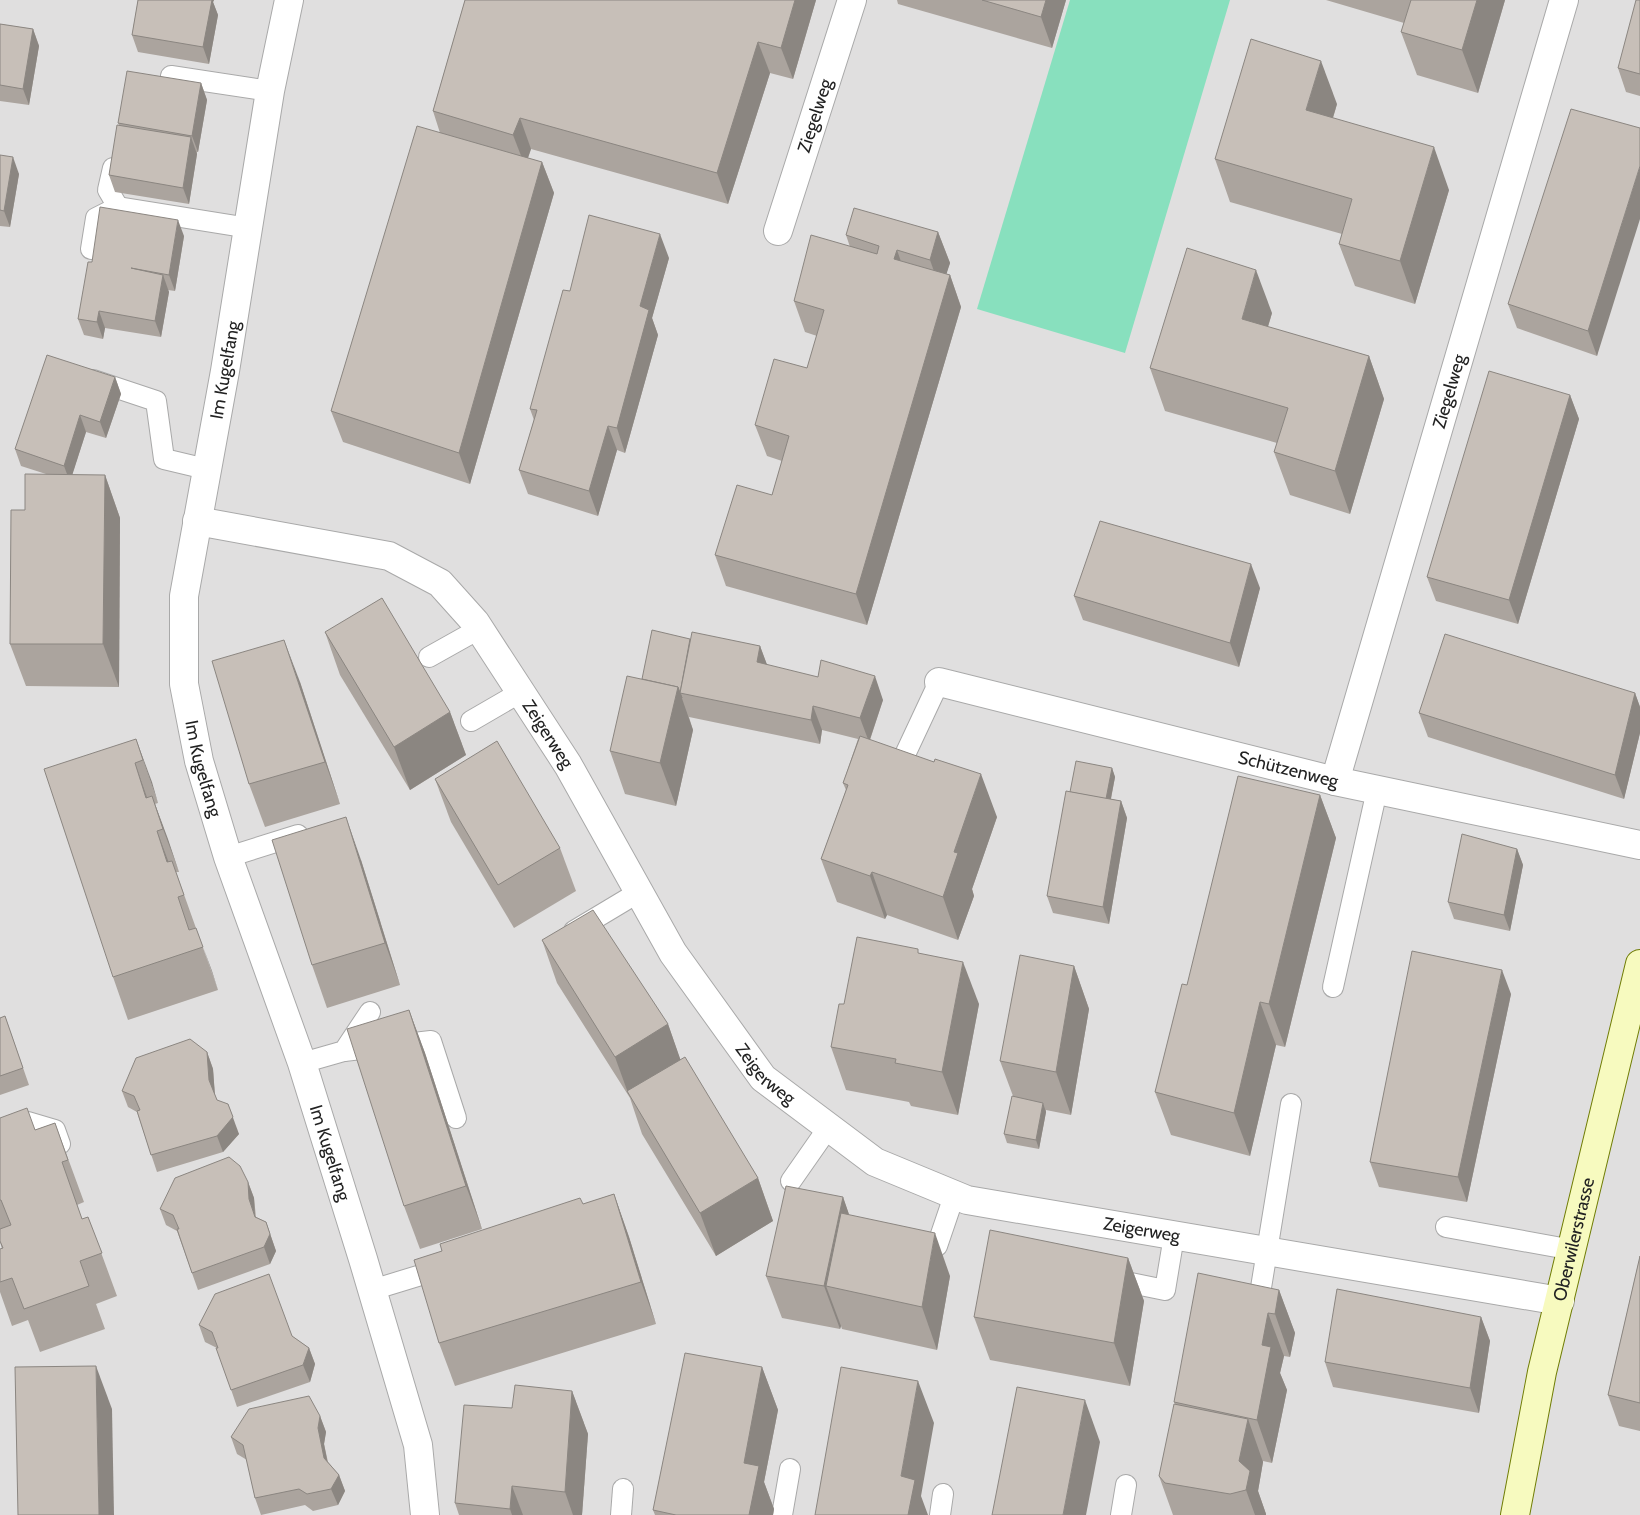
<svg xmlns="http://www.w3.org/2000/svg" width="1640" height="1515" font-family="Cabin,sans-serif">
	<rect width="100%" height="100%" fill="#f2efe9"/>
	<!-- residential -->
	<rect fill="#e0dfdf" x="0" y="0" width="1640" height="1515"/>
	<!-- pitch -->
	<polygon fill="#88e0be" points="1070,0 1230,0 1125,353 977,309"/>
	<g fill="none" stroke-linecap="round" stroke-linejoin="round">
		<defs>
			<g id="lane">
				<polyline points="171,76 270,91"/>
				<polyline points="113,168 108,190 118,207"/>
				<polyline points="91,249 96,218 118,207 249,228"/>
				<polyline points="93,380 156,401 164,459 206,469"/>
				<polyline points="429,657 479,629"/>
				<polyline points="471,721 521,692"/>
				<polyline points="895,776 939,682"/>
				<polyline points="228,857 298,835"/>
				<polyline points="574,931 639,892"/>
				<polyline points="1333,987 1377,790"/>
				<polyline points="344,1051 431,1041 456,1118"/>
				<polyline points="302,1063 344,1051 370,1012"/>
				<polyline points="0,1132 28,1122 55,1130 60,1144"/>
				<polyline points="791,1181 828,1128"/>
				<polyline points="1446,1227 1573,1250"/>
				<polyline points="914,1242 937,1246 954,1196"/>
				<polyline points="1111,1279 1165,1290 1174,1236"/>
				<polyline points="372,1290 444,1268"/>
				<polyline points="1258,1306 1291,1104"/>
				<polyline points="621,1515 623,1489"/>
				<polyline points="782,1515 790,1469"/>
				<polyline points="940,1515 943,1494"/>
				<polyline points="1121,1515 1126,1485"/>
			</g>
			<g id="street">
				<path id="s1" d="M289 0 270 91 225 371 184 596V684L199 761 228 857 302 1063 363 1259 418 1445 425 1515"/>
				<path id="s2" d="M778 231 852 0"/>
				<path id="s3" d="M197 521 389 556 440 583 475 622 568 765 673 953 763 1078 875 1162 967 1200 1560 1301"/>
				<path id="s4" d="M939 682 1335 781 1640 845"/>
				<path id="s5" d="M1335 781 1564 0"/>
			</g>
			<g id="secondary">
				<path id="s6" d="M1515 1515 1542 1372 1640 964"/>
			</g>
		</defs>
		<!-- lane casing -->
		<use href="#lane" stroke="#a9a9a9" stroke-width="22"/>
		<!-- street casing -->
		<use href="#street" stroke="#a9a9a9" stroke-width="30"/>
		<!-- secondary casing -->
		<use href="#secondary" stroke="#707d05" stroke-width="30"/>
		<!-- lane -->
		<use href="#lane" stroke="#fff" stroke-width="20"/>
		<!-- street -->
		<use href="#street" stroke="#fff" stroke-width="28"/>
		<!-- secondary -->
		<use href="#secondary" stroke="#f7fabf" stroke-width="28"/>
	</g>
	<!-- wall -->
	<g fill="#aba49e">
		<polygon points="138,0 214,0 213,2 218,15 209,64 138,52 132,35"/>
		<polygon points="465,0 816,0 793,79 770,73 728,204 531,149 528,158 542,162 554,193 470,484 343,442 331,411 440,133 433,111"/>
		<polygon points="897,0 1066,0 1052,48 898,4"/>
		<polygon points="1326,0 1505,0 1478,93 1417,75 1401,32 1404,23"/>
		<polygon points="1640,0 1640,96 1626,92 1618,68"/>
		<polygon points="0,24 33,29 39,46 29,105 0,101"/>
		<polygon points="201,83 207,100 198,152 197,152 197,154 189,204 115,192 109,175 119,125 118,123"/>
		<polygon points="1337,104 1333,118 1449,190 1415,304 1355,286 1339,244 1342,234 1230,202 1215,159"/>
		<polygon points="1640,128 1597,356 1517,328 1508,304"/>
		<polygon points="0,155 19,174 10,227 0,226"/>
		<polygon points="938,232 950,263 946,274 950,275 961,307 867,625 726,586 715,555 772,495 782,461 767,456 755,425 807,368 817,336 805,332 794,301 850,247 846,235"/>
		<polygon points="184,236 175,291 168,290 169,292 161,337 105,328 103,339 84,335 78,319 92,262"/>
		<polygon points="669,258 652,318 658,335 625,453 617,450 598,516 528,494 519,470 534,420 530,409 570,291"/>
		<polygon points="1272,313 1268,327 1369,356 1384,399 1350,514 1290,495 1274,452 1277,443 1165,411 1150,368"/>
		<polygon points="115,377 121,394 106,438 86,432 72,475 105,475 120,518 119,687 26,686 10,644 46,474 21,466 15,449"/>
		<polygon points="1570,395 1579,419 1518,624 1436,601 1427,577"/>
		<polygon points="1260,588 1239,667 1083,620 1074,596"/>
		<polygon points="325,632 450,712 466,755 410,790 340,675"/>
		<polygon points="690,639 760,646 767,665 883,700 870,740 997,817 972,889 974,896 958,940 887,915 885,919 837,902 821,859 846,790 843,783 858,739 822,730 820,744 689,717 688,714 693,730 676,806 625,794 610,751 642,679"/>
		<polygon points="300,682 340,804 265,827 249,784"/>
		<polygon points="1635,693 1640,707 1640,733 1624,799 1428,737 1419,713"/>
		<polygon points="136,739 158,803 155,804 179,872 176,872 218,990 128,1020 113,977"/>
		<polygon points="1112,768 1115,777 1111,799 1121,801 1127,818 1109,924 1053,913 1047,896 1070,792"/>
		<polygon points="435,779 560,848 576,891 514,928 451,822"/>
		<polygon points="1320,795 1336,838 1285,1047 1276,1045 1250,1156 1171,1135 1155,1092 1187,985"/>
		<polygon points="1517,849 1523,865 1510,931 1454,919 1448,902"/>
		<polygon points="361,860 400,985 327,1008 312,965"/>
		<polygon points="542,940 668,1024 680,1059 758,1178 773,1221 716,1256 642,1134 630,1098 557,983"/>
		<polygon points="920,953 979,1004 958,1115 911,1106 909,1102 846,1090 831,1047 844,1004"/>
		<polygon points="1074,966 1089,1009 1071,1115 1046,1110 1046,1112 1039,1149 1007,1143 1004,1134 1013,1096 1000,1061"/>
		<polygon points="1511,994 1467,1202 1379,1187 1370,1162"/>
		<polygon points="409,1010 425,1053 482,1229 420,1249 404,1206"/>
		<polygon points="5,1016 29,1085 0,1095 0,1018"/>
		<polygon points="207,1052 213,1069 215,1095 217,1100 239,1134 223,1152 157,1172 137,1112 128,1107 122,1091"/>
		<polygon points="0,1118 35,1130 55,1123 84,1202 77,1205 82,1219 88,1217 117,1296 96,1304 105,1329 40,1352 28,1320 12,1326 0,1292 0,1249 2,1249 0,1242"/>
		<polygon points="248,1182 254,1198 256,1217 266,1222 276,1251 270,1264 198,1290 177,1231 166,1225 160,1209"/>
		<polygon points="614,1194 629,1237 656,1324 455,1386 439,1343 442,1251 583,1204"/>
		<polygon points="843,1197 849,1215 950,1276 937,1350 842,1329 841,1326 840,1329 782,1318 766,1276"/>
		<polygon points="1640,1256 1640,1431 1619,1426 1608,1395"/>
		<polygon points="1128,1258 1144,1301 1130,1386 990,1360 974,1317"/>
		<polygon points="1279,1290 1295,1333 1290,1357 1284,1356 1280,1373 1287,1390 1272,1463 1263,1461 1263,1462 1258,1491 1266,1514 1266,1515 1173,1515 1159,1476 1175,1404 1174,1402"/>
		<polygon points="1481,1317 1490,1341 1479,1413 1333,1387 1325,1362"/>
		<polygon points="199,1325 292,1336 309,1348 315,1364 310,1382 237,1407 217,1348 205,1342"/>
		<polygon points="762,1367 778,1410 764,1482 774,1509 773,1515 655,1515 653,1510"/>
		<polygon points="572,1391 588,1434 582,1515 459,1515 455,1503 512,1408"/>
		<polygon points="320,1416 326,1432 324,1444 328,1462 339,1475 345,1491 338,1505 313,1511 305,1505 261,1515 255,1498 247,1460 237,1454 231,1437"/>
	</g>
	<!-- shaded-wall -->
	<g fill="#8b8681">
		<polygon points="207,0 214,0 213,2 218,15 209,64 203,47"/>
		<polygon points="795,0 816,0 793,79 781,48"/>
		<polygon points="1046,0 1066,0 1052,48 1041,17"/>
		<polygon points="1477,0 1505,0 1478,93 1462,50"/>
		<polygon points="33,29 39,46 29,105 23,89"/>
		<polygon points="758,42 770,73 728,204 717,173"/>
		<polygon points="1321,61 1337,104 1322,153 1306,110"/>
		<polygon points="201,83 207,100 198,152 192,136"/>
		<polygon points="520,118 531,149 525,166 513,135"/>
		<polygon points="191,137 197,154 189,204 183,188"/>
		<polygon points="1434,147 1449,190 1415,304 1400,261"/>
		<polygon points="13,157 19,174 10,227 4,211"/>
		<polygon points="542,162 554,193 470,484 459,453"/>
		<polygon points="1640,166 1640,219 1597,356 1588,331"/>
		<polygon points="178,220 184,236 175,291 169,275"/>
		<polygon points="938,232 950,263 941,291 930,260"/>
		<polygon points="660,234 669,258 652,318 658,335 625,453 617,428 640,306"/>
		<polygon points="897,250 908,282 894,259"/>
		<polygon points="1256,270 1272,313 1257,362 1242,319"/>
		<polygon points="163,275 169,292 161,337 155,321"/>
		<polygon points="950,275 961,307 867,625 856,594"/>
		<polygon points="99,311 105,328 103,339 97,322"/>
		<polygon points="1369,356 1384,399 1350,514 1335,471"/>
		<polygon points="115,377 121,394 106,438 100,422"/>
		<polygon points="1570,395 1579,419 1518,624 1509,600"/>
		<polygon points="80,415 86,432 70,482 64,466"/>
		<polygon points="608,426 617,450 598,516 589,491"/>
		<polygon points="105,475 120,518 119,687 103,644"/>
		<polygon points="1251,564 1260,588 1239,667 1230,643"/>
		<polygon points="284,640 300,682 340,804 325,762"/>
		<polygon points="760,646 769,670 757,662"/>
		<polygon points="875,676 883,700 869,742 860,718"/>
		<polygon points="678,687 693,730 676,806 660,763"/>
		<polygon points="1635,693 1640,707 1640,733 1624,799 1615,775"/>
		<polygon points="813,706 822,730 820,744 811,720"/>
		<polygon points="450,712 466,755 410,790 394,747"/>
		<polygon points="136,739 152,782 158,803 143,760"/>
		<polygon points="135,763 150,806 146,798"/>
		<polygon points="1112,768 1115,777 1108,813 1105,804"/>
		<polygon points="981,774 997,817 972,889 974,896 958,940 943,897 954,852"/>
		<polygon points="1320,795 1336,838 1285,1047 1269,1004"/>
		<polygon points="152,796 168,839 179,872 163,829"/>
		<polygon points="1121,801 1127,818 1109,924 1103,907"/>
		<polygon points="346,817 361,860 400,985 385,943"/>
		<polygon points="157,831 173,874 167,862"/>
		<polygon points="1517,849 1523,865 1510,931 1504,915"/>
		<polygon points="872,872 887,915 885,919 870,876"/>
		<polygon points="196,928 212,971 218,990 203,947"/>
		<polygon points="963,962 979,1004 958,1115 942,1072"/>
		<polygon points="1074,966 1089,1009 1071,1115 1056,1072"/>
		<polygon points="1502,970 1511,994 1467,1202 1458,1177"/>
		<polygon points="1260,1002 1276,1045 1250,1156 1234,1113"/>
		<polygon points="409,1010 425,1053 482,1229 466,1186"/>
		<polygon points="668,1024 683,1067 628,1093 615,1057"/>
		<polygon points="207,1052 213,1069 215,1097 209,1080"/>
		<polygon points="1043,1103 1046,1112 1039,1149 1036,1140"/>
		<polygon points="228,1104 239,1134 223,1152 217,1136"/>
		<polygon points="758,1178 773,1221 716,1256 700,1213"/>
		<polygon points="248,1182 254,1198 255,1216 261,1234 249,1199"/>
		<polygon points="614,1194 629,1237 656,1324 641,1282"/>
		<polygon points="843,1197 858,1240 826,1286 841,1326 840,1329 824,1286"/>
		<polygon points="266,1222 276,1251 270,1264 264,1247"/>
		<polygon points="935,1233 950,1276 937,1350 922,1307"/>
		<polygon points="1128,1258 1144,1301 1130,1386 1114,1343"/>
		<polygon points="1279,1290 1295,1333 1290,1357 1275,1314"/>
		<polygon points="1268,1313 1284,1356 1280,1373 1287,1390 1272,1463 1257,1420 1262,1345"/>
		<polygon points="1481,1317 1490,1341 1479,1413 1470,1388"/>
		<polygon points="309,1348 315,1364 310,1382 303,1365"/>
		<polygon points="96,1366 112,1409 114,1515 99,1515"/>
		<polygon points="762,1367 778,1410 764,1482 774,1509 773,1515 749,1515 744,1463"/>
		<polygon points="918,1381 934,1423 921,1496 928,1515 908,1515 901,1476"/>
		<polygon points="572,1391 588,1434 582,1515 573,1515 565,1492"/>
		<polygon points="1085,1400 1100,1442 1086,1515 1063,1515"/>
		<polygon points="320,1416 326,1432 324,1444 330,1475 324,1458 318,1428"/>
		<polygon points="1248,1419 1263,1462 1258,1491 1266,1514 1266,1515 1255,1515 1246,1490 1239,1461"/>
		<polygon points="339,1475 345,1491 338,1505 331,1489"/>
		<polygon points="512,1486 523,1515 512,1515 510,1509"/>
	</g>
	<!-- building -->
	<g fill="#c7bfb8" stroke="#8b8681">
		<polygon points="138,0 212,0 203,47 132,35"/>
		<polygon points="465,0 795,0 781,48 758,42 717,173 520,118 513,135 433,111"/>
		<polygon points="982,0 1046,0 1041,17"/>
		<polygon points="1411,0 1477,0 1462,50 1401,32"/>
		<polygon points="1636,0 1640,0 1640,74 1618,68"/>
		<polygon points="0,24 33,29 23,89 0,85"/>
		<polygon points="1251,39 1321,61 1306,110 1434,147 1400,261 1339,244 1352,199 1215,159"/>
		<polygon points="127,71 201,83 192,136 118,123"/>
		<polygon points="1571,109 1640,128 1640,166 1588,331 1508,304"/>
		<polygon points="117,125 191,137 183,188 109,175"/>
		<polygon points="417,126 542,162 459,453 331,411"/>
		<polygon points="0,155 13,157 4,211 0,210"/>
		<polygon points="100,207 178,220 169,275 131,268 163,275 155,321 99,311 97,322 78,319 88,262 92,262"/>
		<polygon points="854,208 938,232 930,260 897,250 894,259 950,275 856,594 715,555 737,485 772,495 789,436 755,425 774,359 807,368 824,310 794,301 811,235 877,254 879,246 846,235"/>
		<polygon points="589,215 660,234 640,306 649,310 617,428 608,426 589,491 519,470 537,410 530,409 563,290 570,291"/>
		<polygon points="1187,248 1256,270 1242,319 1369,356 1335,471 1274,452 1288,408 1150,368"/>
		<polygon points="47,355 115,377 100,422 80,415 64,466 15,449"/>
		<polygon points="1489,371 1570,395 1509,600 1427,577"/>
		<polygon points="25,474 105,475 103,644 10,644 11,510 25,510"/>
		<polygon points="1100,521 1251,564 1230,643 1074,596"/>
		<polygon points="382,598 450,712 394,747 325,632"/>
		<polygon points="652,630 690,639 680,693 682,698 678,687 642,679"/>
		<polygon points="692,632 760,646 757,662 818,677 821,660 875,676 860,718 813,706 811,720 680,693"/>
		<polygon points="1445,634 1635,693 1615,775 1419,713"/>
		<polygon points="284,640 325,762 249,784 212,661"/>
		<polygon points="627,676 678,687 660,763 610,751"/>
		<polygon points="860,736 934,762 935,759 981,774 954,852 958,853 943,897 872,872 870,876 821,859 848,785 843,783"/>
		<polygon points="136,739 143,760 135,763 146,798 152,796 163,829 157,831 167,862 172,861 184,895 178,897 189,930 196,928 203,947 113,977 44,769"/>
		<polygon points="497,741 560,848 498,885 435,779"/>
		<polygon points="1076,761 1112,768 1106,799 1070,792"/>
		<polygon points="1238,776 1320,795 1269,1004 1260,1002 1234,1113 1155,1092 1182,984 1187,985"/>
		<polygon points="1066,791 1121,801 1103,907 1047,896"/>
		<polygon points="346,817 385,943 312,965 272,840"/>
		<polygon points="1462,834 1517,849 1504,915 1448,902"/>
		<polygon points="593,910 668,1024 615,1057 542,940"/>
		<polygon points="857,937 918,949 918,953 963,962 942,1072 895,1063 896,1059 831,1047 839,1004 844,1004"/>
		<polygon points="1412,951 1502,970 1458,1177 1370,1162"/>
		<polygon points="1020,955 1074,966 1056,1072 1000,1061"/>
		<polygon points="409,1010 466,1186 404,1206 347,1029"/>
		<polygon points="5,1016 23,1068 0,1076 0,1018"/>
		<polygon points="190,1039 207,1052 209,1080 217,1100 228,1104 233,1117 217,1136 151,1155 137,1111 140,1110 134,1096 122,1091 136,1058"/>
		<polygon points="685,1057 758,1178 700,1213 627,1091"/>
		<polygon points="1012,1096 1043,1103 1036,1140 1004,1134"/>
		<polygon points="27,1108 35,1130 55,1123 68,1160 62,1162 82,1219 88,1217 102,1253 80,1261 89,1286 24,1309 12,1278 0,1282 0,1249 3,1248 0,1241 0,1229 11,1225 1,1200 0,1200 0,1118"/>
		<polygon points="229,1157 240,1166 248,1182 249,1199 255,1217 266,1222 270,1234 264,1247 192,1273 177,1229 179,1229 173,1215 160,1209 175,1178"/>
		<polygon points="786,1186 843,1197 824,1286 766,1276"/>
		<polygon points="614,1194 641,1282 439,1343 414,1260 442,1251 440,1244 580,1198 583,1204"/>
		<polygon points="841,1213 935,1233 922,1307 826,1286"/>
		<polygon points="990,1230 1128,1258 1114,1343 974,1317"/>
		<polygon points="1640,1256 1640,1403 1608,1395"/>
		<polygon points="1198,1273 1279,1290 1275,1314 1268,1313 1262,1345 1271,1347 1257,1420 1174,1402"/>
		<polygon points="269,1274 292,1336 309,1348 303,1365 231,1390 216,1348 218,1348 212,1332 199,1325 215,1294"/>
		<polygon points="1337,1289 1481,1317 1470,1388 1325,1362"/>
		<polygon points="685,1353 762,1367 744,1463 759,1466 749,1515 676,1515 653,1510"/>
		<polygon points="96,1366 99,1515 18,1515 15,1367"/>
		<polygon points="841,1367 918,1381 901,1476 915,1480 908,1515 815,1515"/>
		<polygon points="515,1385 572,1391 565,1492 512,1486 510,1509 455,1503 464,1405 512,1408"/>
		<polygon points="1017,1387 1085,1400 1063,1515 992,1515"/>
		<polygon points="309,1396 320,1416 318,1428 324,1458 339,1475 331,1489 307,1494 299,1489 255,1498 243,1445 231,1437 249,1409"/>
		<polygon points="1174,1404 1248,1419 1239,1461 1250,1471 1246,1490 1230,1494 1165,1483 1159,1476"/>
	</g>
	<g text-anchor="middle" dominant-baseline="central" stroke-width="4" stroke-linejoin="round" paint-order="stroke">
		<!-- street labels -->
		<g font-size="18" fill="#222" stroke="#fff">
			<text stroke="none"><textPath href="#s2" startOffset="121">Ziegelweg</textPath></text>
			<text transform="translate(225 370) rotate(-80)">Im Kugelfang</text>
			<text stroke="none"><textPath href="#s5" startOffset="406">Ziegelweg</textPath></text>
			<text stroke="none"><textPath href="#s3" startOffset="439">Zeigerweg</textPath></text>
			<text stroke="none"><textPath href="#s1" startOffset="780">Im Kugelfang</textPath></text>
			<text stroke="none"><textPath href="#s4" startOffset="360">Schützenweg</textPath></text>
			<text stroke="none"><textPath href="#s3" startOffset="844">Zeigerweg</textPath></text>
			<text stroke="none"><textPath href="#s1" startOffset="1185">Im Kugelfang</textPath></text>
			<text stroke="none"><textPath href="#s3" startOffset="1262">Zeigerweg</textPath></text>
			<text stroke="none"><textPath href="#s6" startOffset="282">Oberwilerstrasse</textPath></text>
		</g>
	</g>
</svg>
